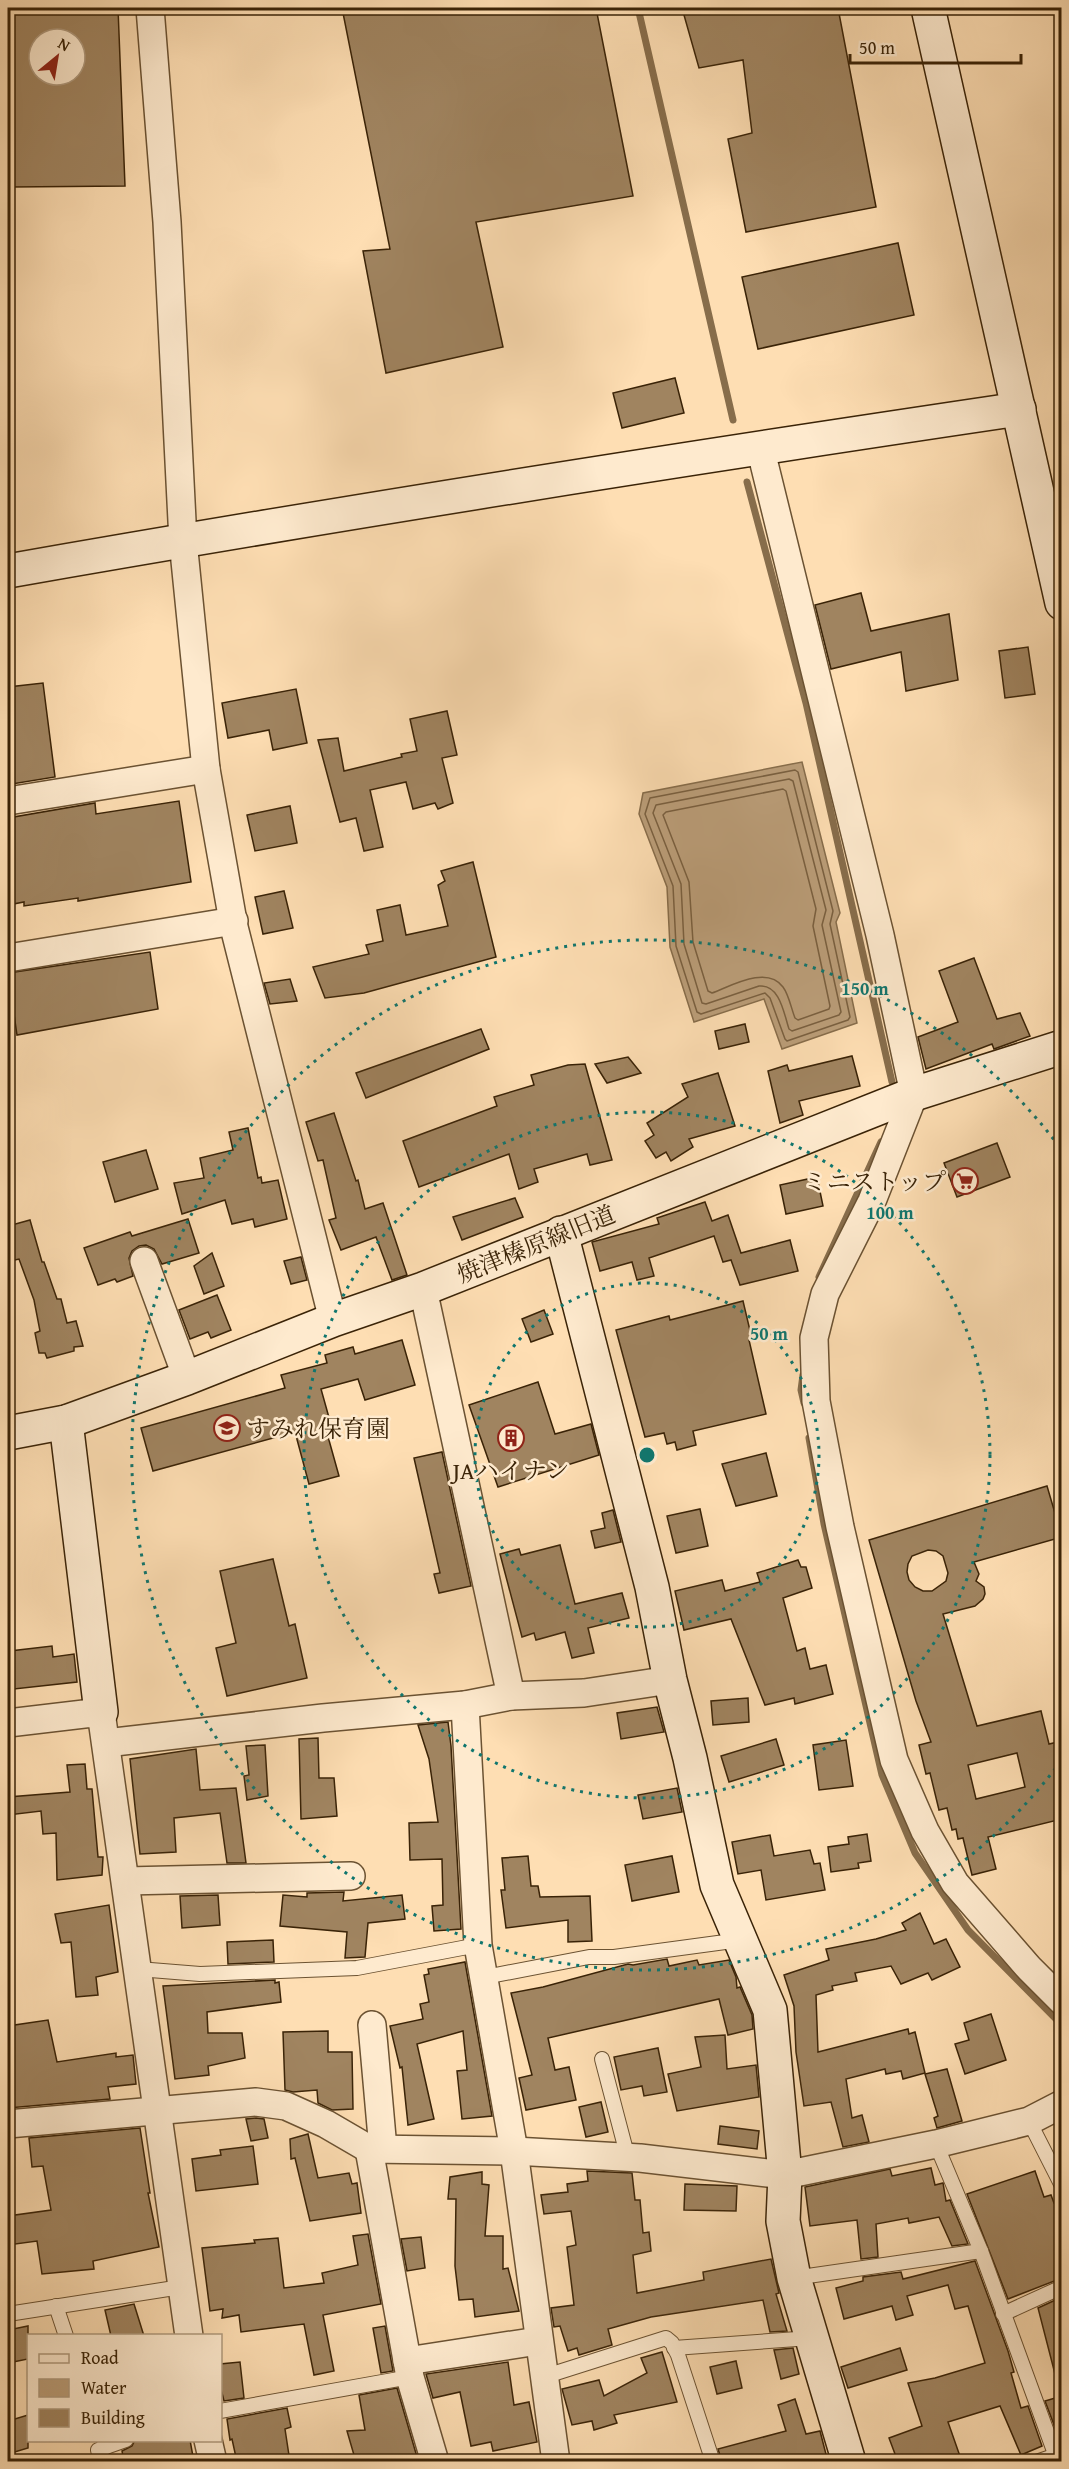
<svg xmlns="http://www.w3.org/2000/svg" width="1069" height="2469" font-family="'Gentium Book Plus','Noto Serif JP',serif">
	<rect width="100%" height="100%" fill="#fedeb3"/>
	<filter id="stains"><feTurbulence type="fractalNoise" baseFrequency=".00333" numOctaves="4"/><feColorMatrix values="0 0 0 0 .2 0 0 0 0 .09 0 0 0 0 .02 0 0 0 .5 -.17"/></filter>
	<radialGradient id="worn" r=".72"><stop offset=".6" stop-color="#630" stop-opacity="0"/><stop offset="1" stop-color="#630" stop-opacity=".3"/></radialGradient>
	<!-- water -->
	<polygon fill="#bb9e79" stroke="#876d4b" stroke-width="1.5" points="802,762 840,913 836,922 857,1023 782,1049 764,999 694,1022 670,947 667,887 639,814 643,793"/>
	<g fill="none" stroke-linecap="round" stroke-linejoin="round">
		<!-- shore -->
		<g stroke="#7a6040" stroke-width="1.5">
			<polygon points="795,770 798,772 833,911 830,924 850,1017 848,1020 787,1041 785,1039 770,998 765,993 701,1014 697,1012 676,946 673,886 645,814 650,798"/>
			<path d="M789 779 793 781 826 910 822 925 841 1012 839 1015 792 1031 789 1029C784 1014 780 984 759 986L706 1004 702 1003 684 944 681 884 653 813 656 805Z"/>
			<path d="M783 789 786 791 816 909 813 926 830 1006 829 1009 798 1020 795 1018C791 1008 789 995 783 987 767 965 731 986 712 993L708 991 693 942 689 882 663 815 666 812Z"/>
		</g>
		<!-- stream -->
		<g stroke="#876d4b" stroke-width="7">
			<polyline points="638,8 733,420"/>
			<polyline points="747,482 806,703 892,1082"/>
			<polyline points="819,1277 881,1142"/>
			<polyline points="803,1375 801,1390 804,1403"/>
			<polyline points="809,1438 824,1524 882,1775 915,1853 968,1930 1062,2025"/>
		</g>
	</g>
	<!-- building -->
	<g fill="#a08460" stroke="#3a2307" stroke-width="1.5" fill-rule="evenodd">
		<path d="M8 8H118L125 186 11 187ZM39 39H75V75H39Z"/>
		<polygon points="342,8 596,8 633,196 476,222 503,347 386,373 363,251 390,249"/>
		<polygon points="682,8 838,8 876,207 746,232 728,139 752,133 743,60 699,68"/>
		<polygon points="898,243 914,315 758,349 742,277"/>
		<polygon points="675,378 684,413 622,428 613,393"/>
		<polygon points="861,593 871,631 949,614 958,680 906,691 901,652 831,669 815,605"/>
		<polygon points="1028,647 1035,694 1005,698 999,651"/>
		<polygon points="43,683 55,777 12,784 11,778 8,778 8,687"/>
		<polygon points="296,689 307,743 273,750 269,730 228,738 222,703"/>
		<polygon points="447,711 457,755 442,758 453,803 438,809 435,803 413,809 406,782 370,790 383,847 364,851 356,818 340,822 318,740 338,738 344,771 402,757 401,754 417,751 410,719"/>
		<polygon points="179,801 191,882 78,901 78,898 24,906 24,902 8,905 8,818 95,803 96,814"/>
		<polygon points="290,806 297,843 255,851 247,815"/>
		<polygon points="473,862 496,957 364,993 325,998 313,967 369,954 366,945 383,941 377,910 400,905 406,935 448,926 438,885 445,881 441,871"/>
		<polygon points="284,891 293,928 263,934 255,897"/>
		<polygon points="150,952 158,1009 17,1035 8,973"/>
		<polygon points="974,958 997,1019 1020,1013 1030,1036 994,1049 992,1044 926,1069 918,1037 958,1022 939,971"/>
		<polygon points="290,979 297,1001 270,1004 264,983"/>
		<polygon points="745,1024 749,1042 719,1049 715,1031"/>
		<polygon points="481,1029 489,1049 366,1098 356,1073"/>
		<polygon points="852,1056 860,1086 799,1101 803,1115 780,1123 768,1071 787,1065 789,1071"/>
		<polygon points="628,1057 641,1073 607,1083 595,1064"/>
		<polygon points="585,1064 612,1160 590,1165 587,1154 534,1169 538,1182 519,1189 509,1154 419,1187 403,1141 497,1106 494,1097 534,1085 531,1075 568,1065"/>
		<polygon points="718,1073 735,1126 689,1139 693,1147 671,1161 666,1152 656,1158 645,1141 654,1135 647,1123 688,1097 682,1084"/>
		<polygon points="334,1113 356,1181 358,1180 365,1209 383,1203 407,1275 392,1280 376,1237 341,1250 329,1220 336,1218 323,1160 318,1161 306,1122"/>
		<polygon points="248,1128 258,1178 261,1177 262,1183 278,1180 287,1219 255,1227 253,1219 232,1224 225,1200 182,1214 174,1183 204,1178 200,1158 233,1150 229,1132"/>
		<polygon points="997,1143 1010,1177 957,1197 944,1163"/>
		<polygon points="146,1150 158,1189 115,1202 103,1162"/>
		<polygon points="817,1177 823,1206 786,1214 780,1185"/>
		<polygon points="515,1198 523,1217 462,1240 453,1217"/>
		<polygon points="705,1202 712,1221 728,1215 741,1253 790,1240 798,1271 740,1285 731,1260 723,1262 714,1236 649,1258 654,1276 637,1280 632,1262 600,1271 592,1242 659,1224 657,1218"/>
		<polygon points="188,1219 199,1253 162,1264 154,1249 146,1245 139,1246 132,1251 129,1258 133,1276 117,1282 115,1279 98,1285 84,1248 130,1232 132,1236"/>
		<polygon points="30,1220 42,1262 44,1262 57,1299 61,1299 67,1323 76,1321 83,1346 74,1347 74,1351 47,1358 45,1353 39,1353 35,1333 40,1331 34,1300 19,1259 10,1261 8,1251 8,1226"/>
		<polygon points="212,1253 224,1286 204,1294 194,1266"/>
		<polygon points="301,1257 307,1280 291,1284 284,1261"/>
		<polygon points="217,1295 231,1330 211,1338 208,1332 190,1339 179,1310"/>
		<polygon points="743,1301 752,1339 749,1340 766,1414 693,1431 696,1445 677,1450 675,1442 667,1444 664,1433 645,1437 616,1330 669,1316 670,1320"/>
		<polygon points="544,1310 553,1334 531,1342 522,1319"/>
		<polygon points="402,1340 415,1385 365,1400 358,1379 321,1389 333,1432 327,1433 339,1476 309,1484 295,1432 153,1471 141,1428 285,1388 281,1375 327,1363 325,1355 353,1347 355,1354"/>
		<polygon points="538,1382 555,1434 591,1424 599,1455 498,1487 469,1405"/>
		<polygon points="442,1452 471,1586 439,1593 434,1574 440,1573 414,1458"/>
		<polygon points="766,1453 777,1496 736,1506 722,1464"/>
		<path d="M1047 1486 1062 1537 974 1562 979 1574 976 1581 984 1587 985 1594 983 1599 975 1606 943 1614 977 1726 1041 1711 1049 1744 1062 1741V1819L988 1837 996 1869 972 1875 963 1838 958 1839 956 1829 952 1830 947 1808 939 1810 930 1773 926 1774 919 1745 931 1742 916 1701 869 1540ZM928 1550 936 1551 943 1556 948 1573 946 1581 932 1591H923L915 1587 909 1580 907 1572 908 1564 912 1556ZM1017 1753 1025 1787 976 1799 968 1765Z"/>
		<polygon points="700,1509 708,1546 676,1553 667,1516"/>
		<polygon points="613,1510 621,1542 595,1548 591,1531 605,1528 602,1513"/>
		<polygon points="560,1545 575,1604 622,1593 629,1618 588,1628 594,1653 572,1658 565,1632 536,1640 534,1633 522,1637 500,1554 519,1549 521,1555"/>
		<polygon points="273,1559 289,1626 295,1624 307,1678 227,1696 216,1648 236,1643 220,1571"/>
		<polygon points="798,1560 801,1567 806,1567 812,1588 783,1598 797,1651 805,1648 810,1669 826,1665 833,1694 795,1704 794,1698 765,1705 731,1619 684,1630 675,1591 722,1580 725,1591 760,1582 757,1573"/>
		<polygon points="52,1646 53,1657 74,1654 77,1682 14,1689 10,1651"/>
		<polygon points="748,1698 749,1722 713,1725 711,1701"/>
		<polygon points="657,1707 664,1732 621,1739 617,1713"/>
		<polygon points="448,1722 451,1746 461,1929 434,1931 432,1906 443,1905 442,1859 410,1860 409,1823 438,1822 429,1759 418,1725"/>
		<polygon points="318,1738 319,1778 334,1778 337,1816 301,1819 299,1739"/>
		<polygon points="776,1739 784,1765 729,1782 721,1756"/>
		<polygon points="846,1740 853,1786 819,1790 813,1745"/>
		<polygon points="265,1745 268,1796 247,1800 244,1776 249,1775 246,1746"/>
		<polygon points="196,1749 200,1790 236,1788 246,1863 227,1863 220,1813 174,1818 176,1852 140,1854 130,1759"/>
		<polygon points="85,1764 87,1789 92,1789 98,1857 103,1857 102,1875 57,1880 56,1833 43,1834 41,1811 8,1815 8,1797 70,1792 67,1765"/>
		<polygon points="677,1788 682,1812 643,1819 638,1795"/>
		<polygon points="867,1834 871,1861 858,1863 859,1868 831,1872 828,1847 849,1844 848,1837"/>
		<polygon points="770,1835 774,1856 810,1850 814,1864 820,1863 825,1890 766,1900 761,1870 738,1874 732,1842"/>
		<polygon points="528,1856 531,1886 538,1886 540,1897 590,1896 592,1941 568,1942 568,1920 506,1928 501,1890 505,1890 502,1858"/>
		<polygon points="672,1856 679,1892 632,1901 625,1865"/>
		<polygon points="344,1892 343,1901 402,1895 405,1919 368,1923 365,1957 345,1958 347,1932 280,1926 283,1895 307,1897 307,1893"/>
		<polygon points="218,1895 220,1925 182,1928 180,1896"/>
		<polygon points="109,1905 118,1972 96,1977 98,1995 76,1997 71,1942 61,1943 55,1914"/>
		<polygon points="920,1913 934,1944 946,1939 960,1967 932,1980 928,1973 901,1984 891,1966 855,1973 857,1981 832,1986 833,1990 816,1995 818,2052 908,2029 909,2034 915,2032 925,2073 903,2079 901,2071 886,2074 885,2069 846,2079 852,2118 862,2115 869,2142 843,2147 831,2102 804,2106 796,2052 794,2006 784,1975 829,1960 826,1949 876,1939 906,1930 902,1923"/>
		<polygon points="273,1940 274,1962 228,1964 227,1942"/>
		<polygon points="667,1959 669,1966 697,1960 699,1965 729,1960 736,1977 737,1988 740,1987 752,2015 753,2029 728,2035 719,1999 548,2038 555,2070 569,2067 576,2100 526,2110 519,2078 532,2075 511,1993 543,1987 628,1964 633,1965"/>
		<polygon points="465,1962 492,2116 462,2119 457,2071 467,2070 463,2031 417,2044 434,2119 408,2125 402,2067 400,2068 390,2026 423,2019 420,2004 429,2002 424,1975 429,1974 428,1969"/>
		<polygon points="275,1980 275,1983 279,1982 281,2002 207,2012 208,2033 242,2033 245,2058 208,2066 209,2075 175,2079 163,1986"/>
		<polygon points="991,2014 1006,2060 965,2074 955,2044 969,2040 964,2023"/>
		<polygon points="48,2020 57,2062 116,2053 116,2057 133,2055 136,2084 108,2087 110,2099 8,2108 8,2075 13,2074 8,2026"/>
		<polygon points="328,2031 328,2052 352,2052 353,2109 332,2110 318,2103 317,2090 293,2092 285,2090 283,2032"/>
		<polygon points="725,2035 727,2069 756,2065 759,2097 677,2111 668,2074 701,2067 695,2037"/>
		<polygon points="658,2048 667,2092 644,2096 642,2086 621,2090 614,2057"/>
		<polygon points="947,2069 962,2121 937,2128 934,2118 938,2116 925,2074"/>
		<polygon points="601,2102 608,2132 586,2137 579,2107"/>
		<polygon points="256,2118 264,2119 268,2138 251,2141 246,2119"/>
		<polygon points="720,2126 759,2131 757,2149 718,2144"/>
		<polygon points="140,2128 150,2193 148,2193 159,2247 93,2261 94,2269 42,2274 37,2241 8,2245 8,2216 51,2210 43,2166 32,2167 29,2138"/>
		<polygon points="308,2134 318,2178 349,2173 352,2184 357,2183 361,2213 310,2221 295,2158 291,2159 290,2139"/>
		<polygon points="253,2146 258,2184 196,2191 192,2159 221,2155 220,2150"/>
		<polygon points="931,2168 935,2185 943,2183 946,2201 950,2200 968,2244 952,2246 939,2217 909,2223 908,2218 876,2224 878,2257 861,2259 857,2220 810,2226 805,2187 890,2169 892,2176"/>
		<polygon points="587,2171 632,2173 635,2200 640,2200 643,2233 649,2232 651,2251 633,2255 637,2293 704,2280 703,2272 771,2259 779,2293 776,2294 787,2331 770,2332 763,2300 651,2317 608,2329 612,2345 579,2355 577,2348 568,2351 560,2326 554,2327 551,2308 574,2305 567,2247 576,2245 571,2211 544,2214 541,2195 568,2192 567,2184 588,2181"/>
		<polygon points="1035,2171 1044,2197 1051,2195 1054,2203 1062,2200 1062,2278 1008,2299 967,2194"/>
		<polygon points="482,2172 482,2184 489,2185 485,2236 503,2236 503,2269 508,2268 519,2311 475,2317 473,2299 459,2300 455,2266 456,2199 448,2199 450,2177"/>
		<polygon points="685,2184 737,2186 736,2211 684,2210"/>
		<polygon points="368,2234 381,2304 323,2315 334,2371 314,2375 304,2324 241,2332 239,2315 222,2318 223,2309 210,2311 202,2248 255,2243 254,2240 278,2238 284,2288 324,2283 322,2273 358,2265 353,2236"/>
		<polygon points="421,2237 425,2268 407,2271 401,2239"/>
		<polygon points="975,2261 1008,2351 1014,2372 1011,2373 1021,2408 1028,2406 1042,2446 1021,2455 1000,2406 948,2422 962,2462 898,2462 889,2438 922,2426 908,2383 935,2378 985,2363 968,2306 955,2309 948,2285 907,2296 913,2315 896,2320 892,2306 844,2319 836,2288 863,2281 863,2277 901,2272 903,2279"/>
		<polygon points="1062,2297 1062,2374 1055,2374 1038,2308"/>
		<polygon points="134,2304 144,2336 111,2336 105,2310"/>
		<polygon points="28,2326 28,2359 8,2363 8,2330"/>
		<polygon points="385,2326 393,2371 381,2373 373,2328"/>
		<polygon points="793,2348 799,2374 781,2379 774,2350"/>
		<polygon points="900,2348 907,2370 848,2388 841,2367"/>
		<polygon points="662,2352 677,2402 614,2415 617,2423 594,2430 592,2421 572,2425 562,2389 599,2380 604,2396 647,2373 641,2358"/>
		<polygon points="736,2361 742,2388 717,2394 710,2367"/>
		<polygon points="240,2362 244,2398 224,2401 220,2385 220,2364"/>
		<polygon points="508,2362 514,2405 529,2402 537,2442 493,2451 491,2442 471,2446 460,2392 433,2398 426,2374"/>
		<polygon points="397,2388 417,2457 394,2462 356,2462 347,2431 365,2430 359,2395"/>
		<polygon points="1062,2396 1062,2428 1056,2430 1045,2401"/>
		<polygon points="795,2399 806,2434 820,2431 828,2462 722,2462 718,2449 786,2431 778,2405"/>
		<polygon points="287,2408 291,2427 285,2429 290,2462 237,2462 232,2439 230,2440 227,2419"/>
		<polygon points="28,2415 28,2448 8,2454 8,2421"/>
		<polygon points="135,2440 190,2440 194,2462 124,2462 122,2451 132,2446"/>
	</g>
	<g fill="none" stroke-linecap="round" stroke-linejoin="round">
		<defs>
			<g id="lane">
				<polyline points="138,1969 200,1974 357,1968 478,1945"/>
				<polyline points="485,1977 589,1957 614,1957 740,1940"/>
				<polyline points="602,2059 628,2158"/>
				<polyline points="1029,2121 1062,2186"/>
				<polyline points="936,2144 981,2251 1058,2462"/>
				<polyline points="794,2278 981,2251"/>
				<polyline points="56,2306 66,2336"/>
				<polyline points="8,2314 181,2287"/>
				<polyline points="1003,2314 1062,2287"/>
				<polyline points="674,2348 811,2338"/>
				<polyline points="543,2377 666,2338 672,2343 678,2355 713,2462"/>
				<polyline points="220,2411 410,2377"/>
				<polyline points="104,2440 106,2447 126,2440"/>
				<polyline points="101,2462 98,2450 106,2447"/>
				<polyline points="1036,2462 1062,2453"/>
			</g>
			<g id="street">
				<polyline points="150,8 167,222 183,541 206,769 234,927 333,1320"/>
				<polyline points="760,447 880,935 914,1094 872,1201 825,1294 814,1338 816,1401 840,1527 894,1760 925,1831 955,1883 1029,1968 1062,2001"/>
				<polyline points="8,801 206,769"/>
				<polyline points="8,958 234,921"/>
				<polyline points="144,1261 187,1378"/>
				<polyline points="423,1289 511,1696"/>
				<polyline points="465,1705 478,1945 514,2151 556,2462"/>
				<polyline points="8,1723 101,1712 189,2336"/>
				<polyline points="106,1743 323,1718 465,1705 511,1696 584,1693 670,1680"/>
				<polyline points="126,1881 351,1876"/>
				<polyline points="372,2025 383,2149"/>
				<polyline points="8,2124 256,2102 286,2106 326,2124 369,2149 514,2151 640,2158 785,2175 936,2144 1029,2121 1062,2104"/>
				<polyline points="369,2149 410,2377 435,2462"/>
				<polyline points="407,2361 538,2341"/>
				<polyline points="208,2440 213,2462"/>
			</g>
			<g id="secondary">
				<polyline points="928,8 1062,603"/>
				<path d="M8 571C344 512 681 459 1019 409"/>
				<polyline points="561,1233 652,1587 670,1680 690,1758 717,1885 770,2010 785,2175 783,2221 794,2278 849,2462"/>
				<polyline points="66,1422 101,1712"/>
				<polyline points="8,1433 66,1422 187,1378 333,1320 423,1289 914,1094 1062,1047"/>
			</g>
		</defs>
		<!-- lane casing -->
		<use href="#lane" stroke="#6b5232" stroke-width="16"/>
		<!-- street casing -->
		<use href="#street" stroke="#6b5232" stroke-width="30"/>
		<!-- secondary casing -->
		<use href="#secondary" stroke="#3a2307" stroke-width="36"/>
		<!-- lane -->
		<use href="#lane" stroke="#feeace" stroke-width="14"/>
		<!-- street -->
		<use href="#street" stroke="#feeace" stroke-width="27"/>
		<!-- secondary -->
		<use href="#secondary" stroke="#feeace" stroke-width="33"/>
	</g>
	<!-- distance rings -->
	<g fill="none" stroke="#0f766e" stroke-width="3" stroke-dasharray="3 6">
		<circle cx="647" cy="1455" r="172"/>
		<circle cx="647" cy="1455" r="343"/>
		<path d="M1061 1761A515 515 0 1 1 1061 1149"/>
	</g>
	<!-- icons -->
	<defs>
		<symbol id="supermarket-ring" viewBox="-11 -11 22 22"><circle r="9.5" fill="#feeace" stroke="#8f2418" stroke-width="1.5"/><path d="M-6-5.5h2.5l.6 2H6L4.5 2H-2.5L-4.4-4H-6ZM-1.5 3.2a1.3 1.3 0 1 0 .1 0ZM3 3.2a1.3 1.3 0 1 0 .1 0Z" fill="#8f2418"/></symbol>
		<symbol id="school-ring" viewBox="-11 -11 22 22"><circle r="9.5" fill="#feeace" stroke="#8f2418" stroke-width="1.5"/><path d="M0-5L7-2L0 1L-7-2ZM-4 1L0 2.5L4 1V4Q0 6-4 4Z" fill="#8f2418"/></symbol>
		<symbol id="building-ring" viewBox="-11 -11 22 22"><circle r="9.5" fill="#feeace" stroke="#8f2418" stroke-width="1.5"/><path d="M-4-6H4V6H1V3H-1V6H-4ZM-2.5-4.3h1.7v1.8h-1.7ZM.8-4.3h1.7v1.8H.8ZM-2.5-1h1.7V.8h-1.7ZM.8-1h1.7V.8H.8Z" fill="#8f2418"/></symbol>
	</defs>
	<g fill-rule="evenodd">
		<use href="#supermarket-ring" x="950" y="1166" width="30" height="30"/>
		<use href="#school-ring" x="212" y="1413" width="30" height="30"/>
		<use href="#building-ring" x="496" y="1423" width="30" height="30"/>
	</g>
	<g text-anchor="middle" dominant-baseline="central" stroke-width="5" stroke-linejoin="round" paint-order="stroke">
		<!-- poi labels -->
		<g font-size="24" fill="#3a2307" stroke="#feeace" text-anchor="end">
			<text x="946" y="1181">ミニストップ</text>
			<text x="246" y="1428" text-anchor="start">すみれ保育園</text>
			<text x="511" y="1470" text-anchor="middle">JAハイナン</text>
		</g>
		<!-- street labels -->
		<g font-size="24" fill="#3a2307" stroke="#feeace">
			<text transform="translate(536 1244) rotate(-22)">焼津榛原線旧道</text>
		</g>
	</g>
	<circle cx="647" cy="1455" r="9" fill="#0f766e" stroke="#feeace" stroke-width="3"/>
	<g font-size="18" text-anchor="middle" font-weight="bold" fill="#0f766e" stroke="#feeace" stroke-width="5" stroke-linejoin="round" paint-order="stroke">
		<text x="865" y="995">150 m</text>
		<text x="890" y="1219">100 m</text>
		<text x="769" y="1340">50 m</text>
	</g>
	<!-- margin -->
	<rect width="1069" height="2469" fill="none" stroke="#fedeb3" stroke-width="30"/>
	<rect x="9" y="9" width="1051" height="2451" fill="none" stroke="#3a2307" stroke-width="3"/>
	<rect x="15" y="15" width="1039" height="2439" fill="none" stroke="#3a2307" stroke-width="1.5"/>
	<!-- legend -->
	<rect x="27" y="2334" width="195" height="108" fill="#feeace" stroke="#b09a7e" stroke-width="1.5"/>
	<rect x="39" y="2354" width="30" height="9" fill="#feeace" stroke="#b09a7e" stroke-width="1.5"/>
	<text x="81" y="2364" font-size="18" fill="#3a2307">Road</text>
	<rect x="39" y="2379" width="30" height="18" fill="#bb9e79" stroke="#b09a7e" stroke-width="1.5"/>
	<text x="81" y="2394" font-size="18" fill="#3a2307">Water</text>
	<rect x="39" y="2409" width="30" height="18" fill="#a08460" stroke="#b09a7e" stroke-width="1.5"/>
	<text x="81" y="2424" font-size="18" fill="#3a2307">Building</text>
	<!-- north arrow -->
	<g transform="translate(57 57) rotate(30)"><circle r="28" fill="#feeace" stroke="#b09a7e" stroke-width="1.5"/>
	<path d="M0-4.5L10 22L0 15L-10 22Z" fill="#8f2418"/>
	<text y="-9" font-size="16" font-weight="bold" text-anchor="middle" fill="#3a2307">N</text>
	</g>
	<!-- scale -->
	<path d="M850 54v9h171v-9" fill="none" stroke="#3a2307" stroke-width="3"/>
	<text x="859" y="54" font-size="18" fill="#3a2307" stroke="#feeace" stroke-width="4.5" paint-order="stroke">50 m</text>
	<rect width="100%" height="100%" filter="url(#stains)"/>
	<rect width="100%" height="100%" fill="url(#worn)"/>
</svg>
